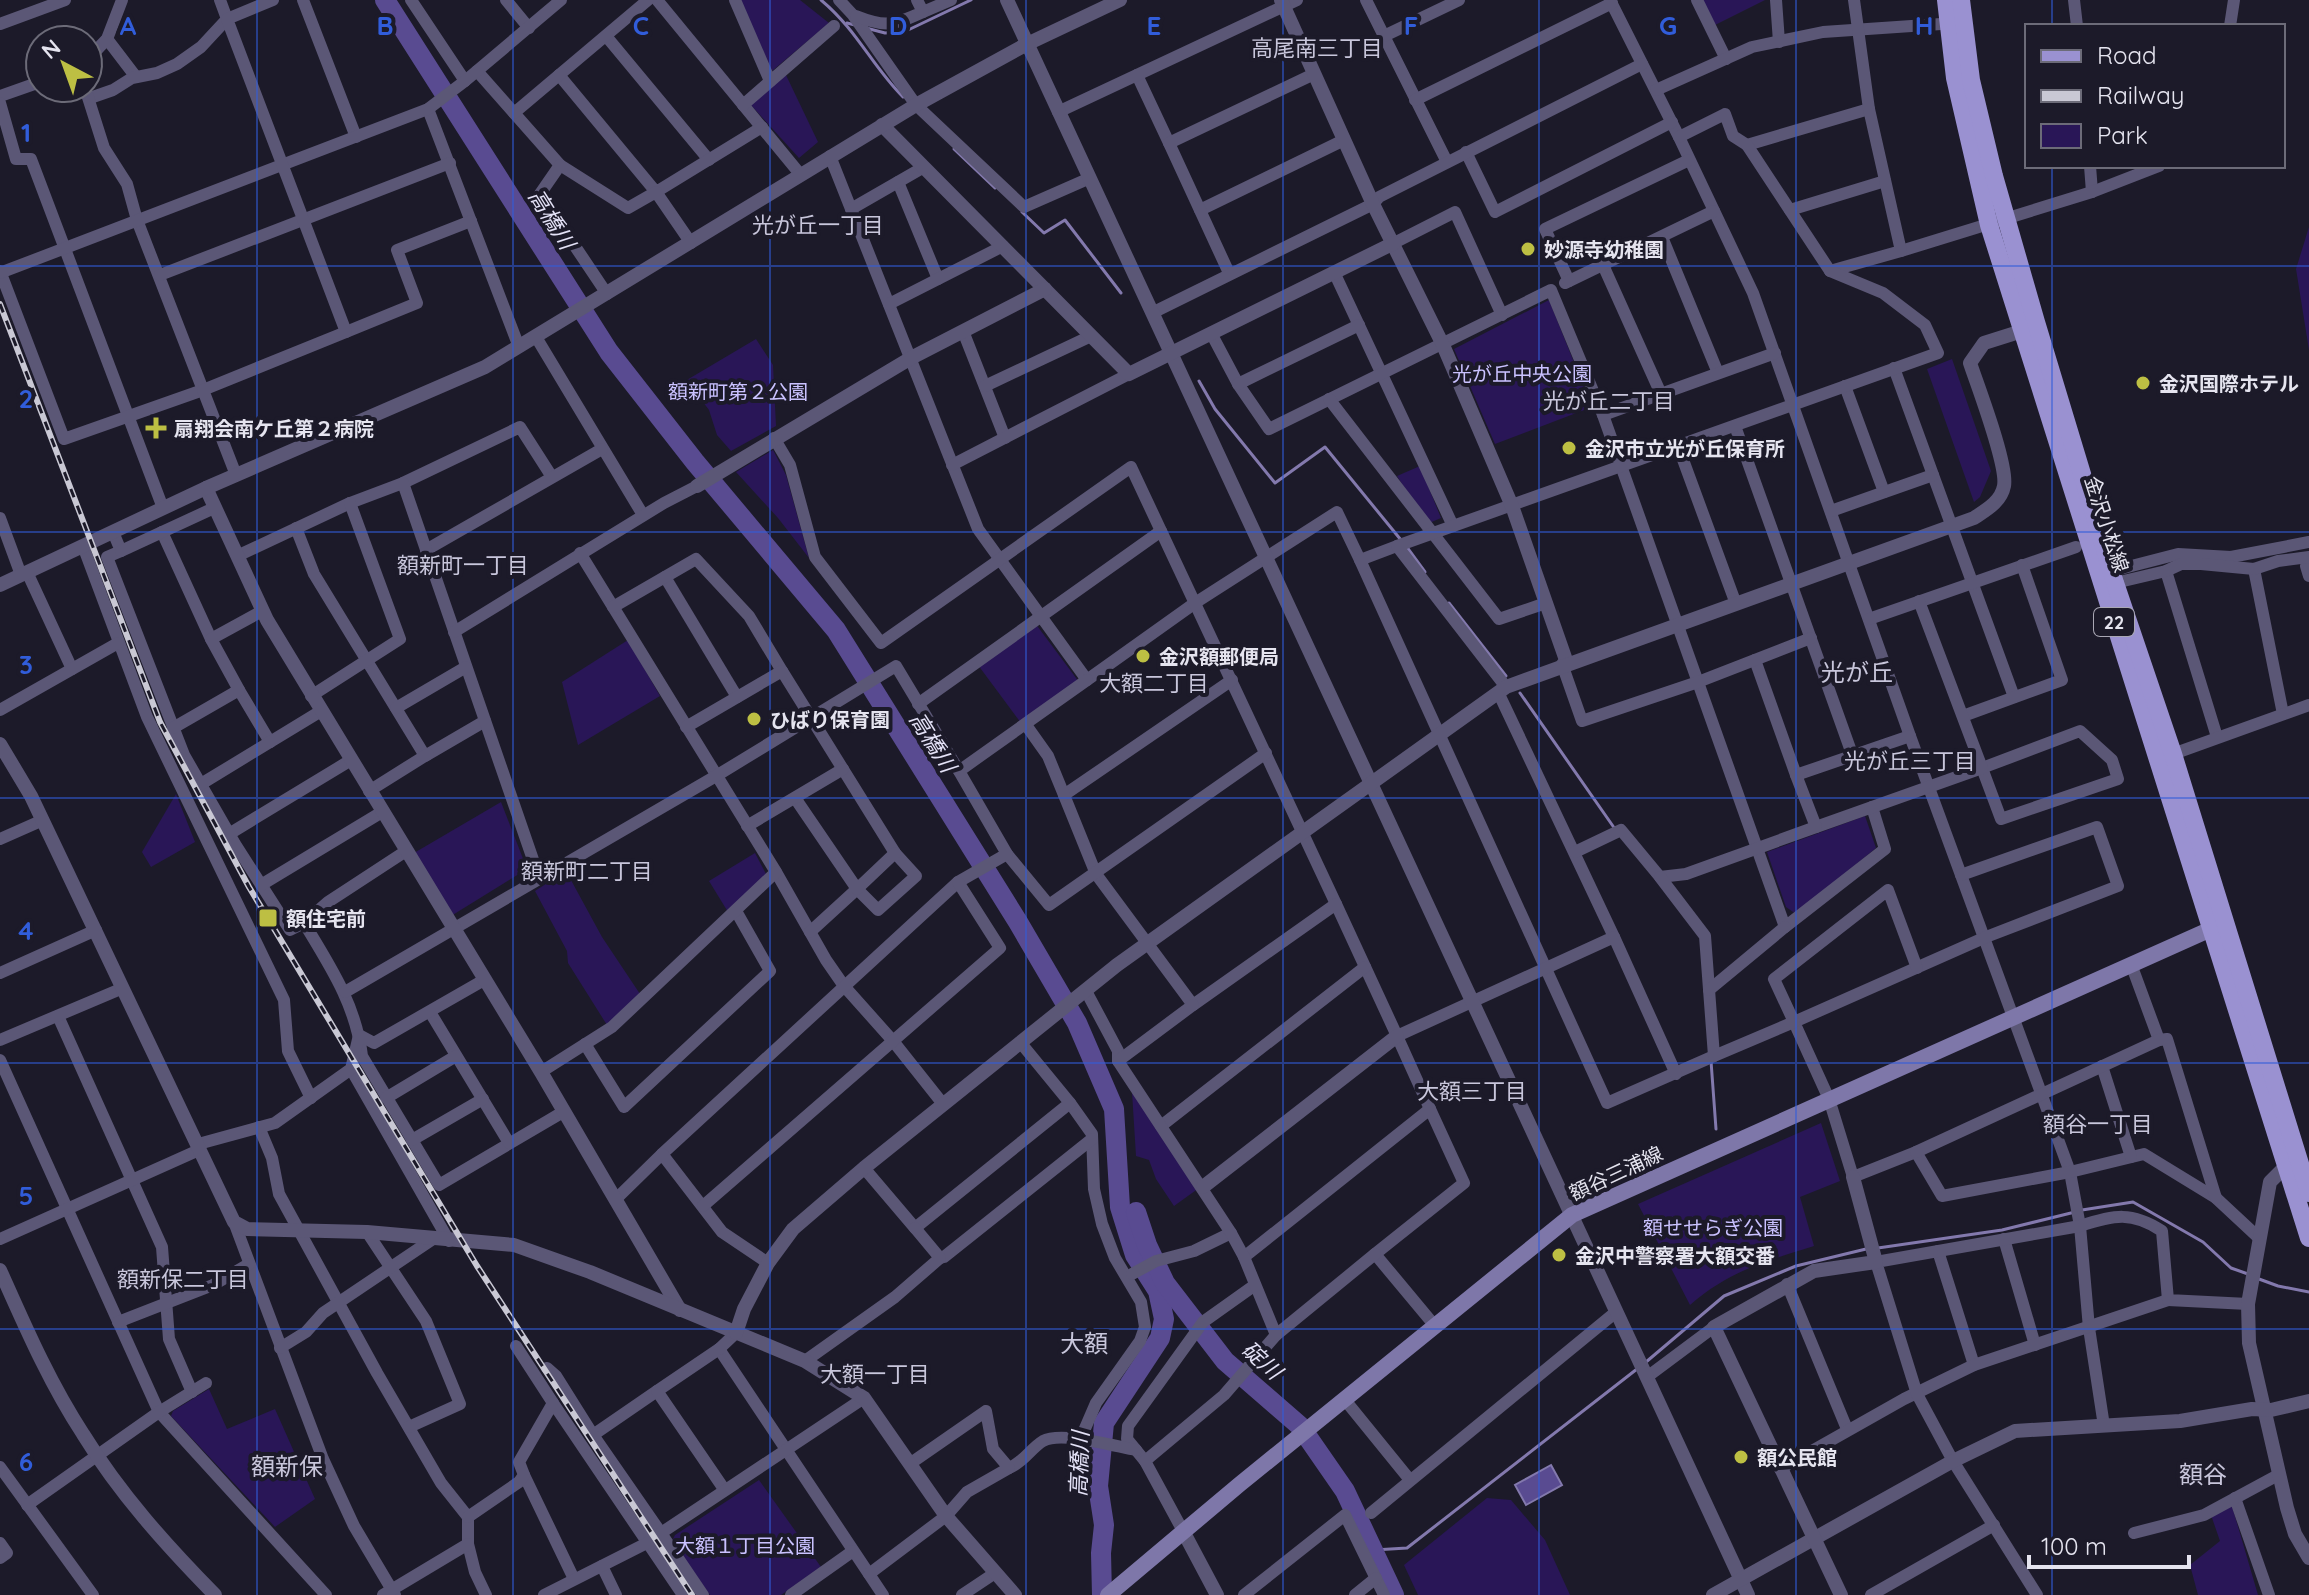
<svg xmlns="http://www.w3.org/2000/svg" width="2309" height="1595" font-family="Quicksand,'Noto Sans JP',sans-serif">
	<rect width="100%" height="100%" fill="#1c1a29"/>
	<!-- green -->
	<g fill="#291657">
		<polygon points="740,0 800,0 829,23 772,71"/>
		<polygon points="1703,0 1765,0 1715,25"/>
		<polygon points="785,73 818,142 799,158 749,103"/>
		<polygon points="2309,227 2309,350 2296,269"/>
		<polygon points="1549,300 1592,407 1495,444 1454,349"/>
		<polygon points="756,339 773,365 776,426 731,451 717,435 709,410 700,398 675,387"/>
		<polygon points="1952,359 1991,471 1980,497 1974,502 1927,369"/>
		<polygon points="773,450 786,475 809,558 778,518 736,472"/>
		<polygon points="1420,466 1441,518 1427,524 1397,476"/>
		<polygon points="1035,623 1079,682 1021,723 978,665"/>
		<polygon points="628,640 660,696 578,745 562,682"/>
		<polygon points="176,794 195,842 151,867 142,852"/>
		<polygon points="501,802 527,869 451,916 414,853"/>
		<polygon points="1865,816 1876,848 1796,914 1786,907 1767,852"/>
		<polygon points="755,853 766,874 728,912 709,881"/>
		<polygon points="566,871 602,937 640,994 607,1025 568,963 567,951 535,891"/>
		<polygon points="1132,1092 1199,1188 1174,1206 1156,1179 1149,1160 1136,1156"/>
		<path d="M1821 1123 1840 1181 1800 1197 1814 1246C1766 1261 1729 1271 1690 1305L1638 1204Z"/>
		<polygon points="209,1389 227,1429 275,1409 315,1499 275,1527 171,1416 173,1411"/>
		<polygon points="759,1480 821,1567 781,1595 710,1595 672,1541 675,1535"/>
		<polygon points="1487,1498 1511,1500 1545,1540 1570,1595 1418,1595 1404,1565"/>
		<polygon points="2232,1506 2258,1595 2198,1595 2190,1565 2220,1541 2211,1515"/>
	</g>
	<!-- water -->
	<polygon fill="#594b91" stroke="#8379ad" stroke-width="2" points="1551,1465 1562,1485 1526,1505 1515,1485"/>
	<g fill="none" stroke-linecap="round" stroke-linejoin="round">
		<!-- stream -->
		<g stroke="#8379ad" stroke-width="3">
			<path d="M821 0C857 30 872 66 903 97"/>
			<polyline points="847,23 855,25"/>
			<polyline points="866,28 885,33 906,31 971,0"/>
			<polyline points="954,149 995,188"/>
			<polyline points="1022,212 1044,233 1065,220 1121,293"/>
			<polyline points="1199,381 1215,409 1275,483 1325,447 1401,540"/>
			<polyline points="1406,546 1425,572"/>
			<polyline points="1449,603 1506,676"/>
			<polyline points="1520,693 1615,829"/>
			<polyline points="1711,1061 1716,1129"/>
			<polyline points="2082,1210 2133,1202 2203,1242 2231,1268 2248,1274"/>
			<polyline points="1878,1248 2002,1230 2075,1212"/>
			<polyline points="2259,1279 2278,1286 2309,1292"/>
			<polyline points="1646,1362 1724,1296 1796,1266 1866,1249"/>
			<polyline points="1374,1550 1407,1548 1637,1369"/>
		</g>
		<!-- river -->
		<g stroke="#594b91" stroke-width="20">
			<polyline points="385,0 609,352 695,462 836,630 1018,922 1077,1023 1114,1109 1120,1207 1135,1255 1158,1291 1164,1319 1160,1338 1104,1423 1098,1486 1104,1525 1101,1553 1102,1595"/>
			<polyline points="1136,1212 1147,1245 1165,1283 1225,1361 1300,1426 1345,1491 1394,1595"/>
		</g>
		<!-- minor -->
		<g stroke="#5b5776" stroke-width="12">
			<polyline points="303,0 356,137"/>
			<polyline points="411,0 465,81"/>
			<polyline points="506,0 529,28"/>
			<polyline points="657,0 800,174"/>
			<polyline points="735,0 770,81"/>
			<polyline points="839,0 853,15 916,105 1024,207 1090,178"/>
			<polyline points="1366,0 1447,162"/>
			<polyline points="1610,0 1679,137 1753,293 1910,736 2070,1172 2080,1226 2089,1328 2104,1426"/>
			<polyline points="1697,0 1726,59"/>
			<polyline points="1776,0 1779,42"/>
			<polyline points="2074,0 2077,26"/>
			<polyline points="923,12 951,0"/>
			<path d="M856 16C886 28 894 25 923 12L917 0"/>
			<polyline points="0,24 65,0"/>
			<polyline points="2230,26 2234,0"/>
			<polyline points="606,36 709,160"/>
			<polyline points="1384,36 1459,0"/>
			<polyline points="107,39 136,77"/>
			<polyline points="88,59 107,39 122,0"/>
			<polyline points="477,71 560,165 540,194 607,294"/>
			<polyline points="559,75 656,192 762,127"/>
			<polyline points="1137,75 1169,143"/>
			<polyline points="1656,90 1752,47 1823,32 1956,23"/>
			<polyline points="0,96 40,82"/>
			<polyline points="90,98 113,90 132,78 157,73 177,64 201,47 227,19 220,0"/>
			<polyline points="1415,100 1612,3"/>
			<polyline points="0,103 16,159 31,159 163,508"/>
			<polyline points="743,105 834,26"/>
			<polyline points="428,109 519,347"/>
			<polyline points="1058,112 1297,0"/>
			<polyline points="514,113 648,0"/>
			<polyline points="1747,145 1869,109"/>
			<polyline points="1466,152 1495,212 1672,122"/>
			<polyline points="830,156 978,529 1087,680 1195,603 1337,512 1360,560"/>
			<polyline points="560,165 628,208 656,192 691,243"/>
			<polyline points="2090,166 2092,192"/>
			<polyline points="898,182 938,279"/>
			<polyline points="851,209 924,167"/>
			<polyline points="1200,210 1344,140"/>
			<polyline points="1790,210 1885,181"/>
			<polyline points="1662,237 1718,373"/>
			<polyline points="1394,243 1455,212 1502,315"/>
			<polyline points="1901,251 2092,192 2159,166"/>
			<polyline points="1603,265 1661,394 1775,353"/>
			<polyline points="0,271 64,439 203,390 137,220 127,184 104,148 85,88"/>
			<polyline points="1830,271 1901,251 1869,109 1854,0"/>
			<polyline points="1334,272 1453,526"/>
			<polyline points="0,273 428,109 465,81 561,0"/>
			<polyline points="1229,273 1169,143 1314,74"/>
			<polyline points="160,275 450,163"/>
			<polyline points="1569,281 1545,229 1689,160"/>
			<polyline points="1565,283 1714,211"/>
			<polyline points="889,304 1003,246"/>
			<polyline points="1152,313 1373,204 1379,197 1642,64"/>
			<polyline points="963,331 1005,438"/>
			<polyline points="346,332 417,303 397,250 471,221"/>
			<polyline points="1211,333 1238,384 1269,429 1551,290 1603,415 1785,927 1885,849 1872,807"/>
			<polyline points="536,337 643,515"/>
			<polyline points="1894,368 2014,697"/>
			<polyline points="1238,384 1359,325"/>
			<polyline points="985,386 1091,336"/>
			<polyline points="1845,386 1884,492"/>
			<polyline points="1329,399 1499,619 1546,603"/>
			<polyline points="1603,415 1661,394"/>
			<polyline points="1735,426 1852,754"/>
			<polyline points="774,438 790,465 815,557 881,643 1131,467 1336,904"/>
			<polyline points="1678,446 1736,604"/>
			<polyline points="952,465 1129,374"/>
			<polyline points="236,475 203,390 346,332 227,19 273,0"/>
			<polyline points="403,483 520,427 552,477"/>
			<polyline points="1831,511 1933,475"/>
			<polyline points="0,518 21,575"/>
			<polyline points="296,528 314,574 425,756 485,721"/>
			<path d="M113 532 121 551 107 557 184 755 235 844 290 930 304 923C330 966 356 1005 362 1056L439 1185 563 1112"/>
			<polyline points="162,532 211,639"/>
			<polyline points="83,546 147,717 284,1000 288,1051 311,1098"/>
			<polyline points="1397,546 1360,560 1607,1103 1714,1056"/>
			<polyline points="426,550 602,449"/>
			<polyline points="121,551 214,508"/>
			<polyline points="580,553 776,872 826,960 844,986 893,1041 943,1104"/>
			<polyline points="237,556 350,503 403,483 539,877"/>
			<polyline points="2309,559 2306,566 2309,576"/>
			<polyline points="2254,569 2283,714"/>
			<polyline points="2112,571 2178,554 2231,557 2309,542"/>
			<polyline points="2166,571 2217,737"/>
			<polyline points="27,572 72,669"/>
			<polyline points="665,577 737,697"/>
			<polyline points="2115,583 2166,571 2181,564 2201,564 2254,569 2278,561 2309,557"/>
			<polyline points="613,607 696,559 749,616 782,671"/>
			<polyline points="1869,619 2076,547"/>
			<polyline points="454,632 664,503 697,486"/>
			<polyline points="1755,660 1796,775"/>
			<polyline points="1562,664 1582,721 1698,682 1811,638"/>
			<polyline points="1232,680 1064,795 1096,874 1193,1005 1336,904 1397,1036 1614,937 1498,692"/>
			<polyline points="1506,687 1397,546 1938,353 1925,325 1883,293 1830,271 1747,145 1733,136 1725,114 1679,137"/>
			<polyline points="239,690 270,742"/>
			<polyline points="311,696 400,639 350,503"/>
			<polyline points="918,704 1161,531"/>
			<polyline points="396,708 466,667"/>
			<polyline points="0,710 118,643"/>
			<polyline points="1963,716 2062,680 2022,565"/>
			<polyline points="1026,725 1048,756 1064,795"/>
			<polyline points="686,727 782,671 895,853 916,876 878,910 857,889 810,932"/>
			<polyline points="173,728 239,690 211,639 262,611"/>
			<polygon points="2080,731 2112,760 2118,779 2001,819 1982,768"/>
			<polyline points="2173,754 2309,705"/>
			<polyline points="201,784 321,711"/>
			<polyline points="369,791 428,754"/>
			<polyline points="795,798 857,889 895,853"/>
			<polyline points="747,826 843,769"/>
			<polyline points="1816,827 1982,768 1919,601"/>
			<polyline points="229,834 351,760"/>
			<polyline points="0,839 43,820"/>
			<polyline points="1575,852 1621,830 1660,877 1686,874 1816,827 1796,775 1910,736"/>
			<polyline points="1007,854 1049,905 1266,753"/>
			<polyline points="1961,875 2097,827 2118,886 1986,937 1794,1022 1829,1099 1853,1177 1916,1152 1942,1196 2070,1172 2144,1154 2216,1198 2259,1238"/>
			<polyline points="1660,877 1705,936 1714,1056 1794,1022 1774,979 1888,890 1917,968"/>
			<polyline points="261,885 382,812"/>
			<polyline points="304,923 328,902 406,851"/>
			<polyline points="1614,937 1676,1074"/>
			<polyline points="2131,964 2159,1040"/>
			<polyline points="0,973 96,930"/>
			<polyline points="1709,990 1785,927"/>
			<polyline points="1086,991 1118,1051 1118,1061"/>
			<polyline points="345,992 716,776 896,666 959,771"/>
			<polyline points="430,1012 509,1143"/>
			<polyline points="58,1016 162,1247 169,1339 192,1392"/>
			<polyline points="1397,1036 1430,1109"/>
			<polyline points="0,1040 123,988"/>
			<polyline points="585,1044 624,1107 770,971 736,911"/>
			<polyline points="0,1060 159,1412 326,1595"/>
			<polyline points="2102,1066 2131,1157"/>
			<polyline points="351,1069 449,1241"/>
			<polyline points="541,1072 612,1027 776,872"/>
			<polyline points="386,1098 456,1056"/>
			<polyline points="1070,1103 1092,1134 1094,1189 1102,1224 1115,1258 1141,1302 1145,1327 1140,1341 1096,1403 1080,1440"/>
			<polyline points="1161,1126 1365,967"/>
			<polyline points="259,1127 272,1158 279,1194 377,1373 441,1483 468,1517 468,1544 475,1572 486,1595"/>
			<polyline points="412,1140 483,1099"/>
			<polyline points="1916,1152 2159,1040 2167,1039 2216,1198"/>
			<polyline points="662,1154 958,882 1007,854 959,771 1087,680"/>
			<polyline points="864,1168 915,1228 1070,1103 1020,1042"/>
			<polyline points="616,1199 662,1154 722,1232 768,1263"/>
			<polyline points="703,1206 1000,948 958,882"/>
			<polyline points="234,1222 323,1459 354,1526 395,1595"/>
			<polyline points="367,1232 426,1321 460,1404 409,1427"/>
			<polyline points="0,1239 199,1150 202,1143 275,1123 351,1069 359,1035 374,1043 484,980"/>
			<polyline points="2004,1239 2035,1345"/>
			<polyline points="1938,1251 1974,1365"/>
			<polyline points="1244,1257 1430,1109 1464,1183 1375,1254 1435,1326"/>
			<polyline points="940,1258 944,1257 1092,1139"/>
			<polyline points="1132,1274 1156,1261 1194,1251 1231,1233"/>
			<polyline points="1787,1284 1847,1429"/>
			<polyline points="118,1322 213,1285 249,1264"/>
			<polyline points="1276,1335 1375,1254"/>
			<polyline points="516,1346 553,1403"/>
			<polyline points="280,1348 306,1332 323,1313 433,1239"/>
			<polyline points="719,1349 883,1595"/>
			<polyline points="805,1361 895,1297 940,1258 915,1228"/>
			<polyline points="1647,1377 1714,1327"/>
			<polyline points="1345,1400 1410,1480"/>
			<polyline points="593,1435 657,1391"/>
			<polyline points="1145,1461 1127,1439 1128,1426 1203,1322 1255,1285"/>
			<polyline points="0,1467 93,1595"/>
			<path d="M1009 1468C1024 1462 1030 1449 1043 1441 1061 1431 1114 1446 1136 1450"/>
			<polyline points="1780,1469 1904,1399 1974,1365 2168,1300"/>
			<polyline points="524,1475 574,1579"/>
			<polyline points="724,1489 657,1391 719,1349 736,1333"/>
			<polyline points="2235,1498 2269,1595"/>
			<polyline points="27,1505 159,1412 206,1383"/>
			<polyline points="1371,1513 1616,1312"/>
			<polyline points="468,1517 519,1482 524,1475 519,1462 553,1403 683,1595"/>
			<polyline points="1183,1531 1145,1461 1224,1395 1276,1335 1244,1257 1231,1233 1118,1061 1193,1005"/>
			<polyline points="2134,1533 2204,1515 2278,1475"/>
			<polyline points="0,1543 7,1553 0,1558"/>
			<polyline points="602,1566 616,1595"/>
			<polyline points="869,1574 946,1516 967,1492 1009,1468 993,1449 986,1411 911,1463"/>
			<polyline points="383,1595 468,1544"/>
			<polyline points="544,1595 647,1543 661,1533 593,1435 556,1376 547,1368"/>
			<polyline points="703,1595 661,1533 864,1398"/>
			<polyline points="791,1595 853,1551"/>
			<polyline points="962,1595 995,1573"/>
			<polyline points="1244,1595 1345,1515 1384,1595"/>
			<polyline points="1355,1595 1376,1578"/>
			<polyline points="1871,1595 1994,1525"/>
			<path d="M2037 1595 1953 1461 1917 1394 1876 1262 2080 1226C2114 1215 2132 1211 2162 1231L2168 1300 2248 1304"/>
		</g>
		<!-- tertiary -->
		<g stroke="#5b5776" stroke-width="14">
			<polyline points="1007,0 1748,1595"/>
			<polyline points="1281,0 1373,204 1443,345 1512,506 1567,663"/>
			<polyline points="882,125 1129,374 1394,243"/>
			<polyline points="697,486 911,358 1045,289"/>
			<polyline points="206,488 267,620 541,1072 680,1310"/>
			<polyline points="0,585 206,488 485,367 916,105 1027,44 1120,0"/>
			<polyline points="0,744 31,796 234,1222 247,1229 367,1232 514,1245 590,1272 805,1361 864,1398 946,1516 1015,1595"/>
			<polyline points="2290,1162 2270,1182 2248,1304 2249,1343 2287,1508 2295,1534 2309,1558"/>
			<polyline points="1203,1187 1397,1036"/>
			<path d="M0 1270C25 1326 49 1382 83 1434 120 1494 166 1545 215 1595"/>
			<path d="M736 1333 744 1309 768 1263 793 1229 864 1168 1117 965 1506 687 1974 518C1986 510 2001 502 2004 486 2008 465 1978 387 1970 363L1984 343 2022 331"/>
			<polyline points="1183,1531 1217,1595"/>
			<polyline points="1713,1595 1953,1461 2015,1431 2180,1421 2252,1409 2271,1410 2309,1401"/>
			<polyline points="1841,1595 1714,1327 1814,1271 1876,1262 1853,1177"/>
		</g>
		<!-- secondary -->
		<polyline stroke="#7e77a9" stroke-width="16" points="1108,1595 1240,1484 1572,1215 2220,925"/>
		<!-- primary -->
		<g stroke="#9a91d1" stroke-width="18">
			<polyline points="1946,0 1955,78 1989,225 2309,1238"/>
			<polyline points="1961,0 1971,80 1994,176 2036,322 2115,583 2173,754 2309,1193"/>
		</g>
		<defs>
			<polyline id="rail" points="0,304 160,722 249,887 477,1266 692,1595"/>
		</defs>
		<!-- rail casing -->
		<use href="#rail" stroke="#c9c8d4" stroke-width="6"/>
		<!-- rail -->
		<use href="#rail" stroke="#1c1a29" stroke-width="3" stroke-dasharray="9" stroke-linecap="butt"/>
	</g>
	<!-- grid -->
	<path fill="none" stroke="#315dda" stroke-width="2" stroke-opacity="0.55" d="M257 0V1595M513 0V1595M770 0V1595M1026 0V1595M1283 0V1595M1539 0V1595M1796 0V1595M2052 0V26M2052 166V1595M0 266H2309M0 532H2309M0 798H2309M0 1063H2309M0 1329H2309"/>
	<!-- markers -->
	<g fill="#bdbf43" stroke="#1c1a29" stroke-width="3">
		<circle cx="1528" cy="249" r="8"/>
		<circle cx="2143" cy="383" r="8"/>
		<path d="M152 416h8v8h8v8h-8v8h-8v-8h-8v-8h8z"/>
		<circle cx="1569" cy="448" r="8"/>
		<circle cx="1143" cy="656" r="8"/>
		<circle cx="754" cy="719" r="8"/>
		<rect x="258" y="908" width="20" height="20" rx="4"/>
		<circle cx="1559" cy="1255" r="8"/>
		<circle cx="1741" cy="1457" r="8"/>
	</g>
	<g text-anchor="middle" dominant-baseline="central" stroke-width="8" stroke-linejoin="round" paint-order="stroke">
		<!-- shield labels -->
		<rect fill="#1c1a29" stroke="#a9a7b4" stroke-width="2" x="2094" y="608" width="40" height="28" rx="6"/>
		<g font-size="18" font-weight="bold" fill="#e5e4ef">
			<text x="2114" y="622">22</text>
		</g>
		<!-- poi labels -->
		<g font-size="20" font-weight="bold" fill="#e5e4ef" stroke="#1c1a29" text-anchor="start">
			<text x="1544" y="249">妙源寺幼稚園</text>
			<text x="2159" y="383">金沢国際ホテル</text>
			<text x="174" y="428">扇翔会南ケ丘第２病院</text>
			<text x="1585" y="448">金沢市立光が丘保育所</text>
			<text x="1159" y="656">金沢額郵便局</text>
			<text x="770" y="719">ひばり保育園</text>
			<text x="286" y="918">額住宅前</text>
			<text x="1575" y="1255">金沢中警察署大額交番</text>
			<text x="1757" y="1457">額公民館</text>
		</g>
		<!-- park labels -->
		<g font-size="20" fill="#cac2ff" stroke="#1c1a29">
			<text x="1522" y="373">光が丘中央公園</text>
			<text x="738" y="391">額新町第２公園</text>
			<text x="1713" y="1227">額せせらぎ公園</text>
			<text x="745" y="1545">大額１丁目公園</text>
		</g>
		<!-- street labels -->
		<g font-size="20" fill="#e5e4ef" stroke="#1c1a29">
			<text transform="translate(2107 524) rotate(72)">金沢小松線</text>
			<text transform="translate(1616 1173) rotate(-25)">額谷三浦線</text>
		</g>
		<!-- neighbourhood labels -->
		<g font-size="22" fill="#c8c6db" stroke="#1c1a29">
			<text x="1317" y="48">高尾南三丁目</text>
			<text x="818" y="225">光が丘一丁目</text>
			<text x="1609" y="401">光が丘二丁目</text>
			<text x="463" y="565">額新町一丁目</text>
			<text x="1154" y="683">大額二丁目</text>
			<text x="1910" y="761">光が丘三丁目</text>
			<text x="587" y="871">額新町二丁目</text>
			<text x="1472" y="1091">大額三丁目</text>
			<text x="2098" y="1124">額谷一丁目</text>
			<text x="183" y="1279">額新保二丁目</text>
			<text x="875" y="1374">大額一丁目</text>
		</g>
		<!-- water labels -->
		<g font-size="22" font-style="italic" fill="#e4e2f7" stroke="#1c1a29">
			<text transform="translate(552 219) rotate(58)">高橋川</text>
			<text transform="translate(933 742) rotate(58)">高橋川</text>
			<text transform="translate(1262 1360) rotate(42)">碇川</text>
			<text transform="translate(1079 1464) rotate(-88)">高橋川</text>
		</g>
		<!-- quarter labels -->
		<g font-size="24" fill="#c8c6db" stroke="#1c1a29">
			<text x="1857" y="672">光が丘</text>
			<text x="1084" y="1343">大額</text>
			<text x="287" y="1466">額新保</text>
			<text x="2203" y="1474">額谷</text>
		</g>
	</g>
	<g font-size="26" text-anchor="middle" font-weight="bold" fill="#315dda" stroke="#1c1a29" stroke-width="8" stroke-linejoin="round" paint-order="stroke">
		<text x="128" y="35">A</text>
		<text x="385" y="35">B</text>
		<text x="641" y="35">C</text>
		<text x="898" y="35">D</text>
		<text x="1154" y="35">E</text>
		<text x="1411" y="35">F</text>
		<text x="1668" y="35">G</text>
		<text x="1924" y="35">H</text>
		<text x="26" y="142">1</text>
		<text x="26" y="408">2</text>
		<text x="26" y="674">3</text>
		<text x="26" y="940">4</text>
		<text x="26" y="1205">5</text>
		<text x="26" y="1471">6</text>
	</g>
	<!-- legend -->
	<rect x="2025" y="24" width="260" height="144" fill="#1c1a29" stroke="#6c6b78" stroke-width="2"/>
	<rect x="2041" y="50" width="40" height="12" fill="#9a91d1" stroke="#6c6b78" stroke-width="2"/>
	<text x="2097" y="64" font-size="24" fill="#e5e4ef">Road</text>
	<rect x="2041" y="90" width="40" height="12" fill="#c9c8d4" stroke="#6c6b78" stroke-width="2"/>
	<text x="2097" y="104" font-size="24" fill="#e5e4ef">Railway</text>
	<rect x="2041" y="124" width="40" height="24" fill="#291657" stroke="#6c6b78" stroke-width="2"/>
	<text x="2097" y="144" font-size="24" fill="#e5e4ef">Park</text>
	<!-- north arrow -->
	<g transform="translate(64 64) rotate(319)"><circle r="38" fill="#1c1a29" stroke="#6c6b78" stroke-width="2"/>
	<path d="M0-6L14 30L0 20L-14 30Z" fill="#bdbf43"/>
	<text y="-12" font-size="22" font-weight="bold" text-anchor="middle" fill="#e5e4ef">N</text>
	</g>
	<!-- scale -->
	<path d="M2029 1555v12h160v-12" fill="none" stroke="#e5e4ef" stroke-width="4"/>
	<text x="2041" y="1555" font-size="24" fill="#e5e4ef" stroke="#1c1a29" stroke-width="6" paint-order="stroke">100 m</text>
</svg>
